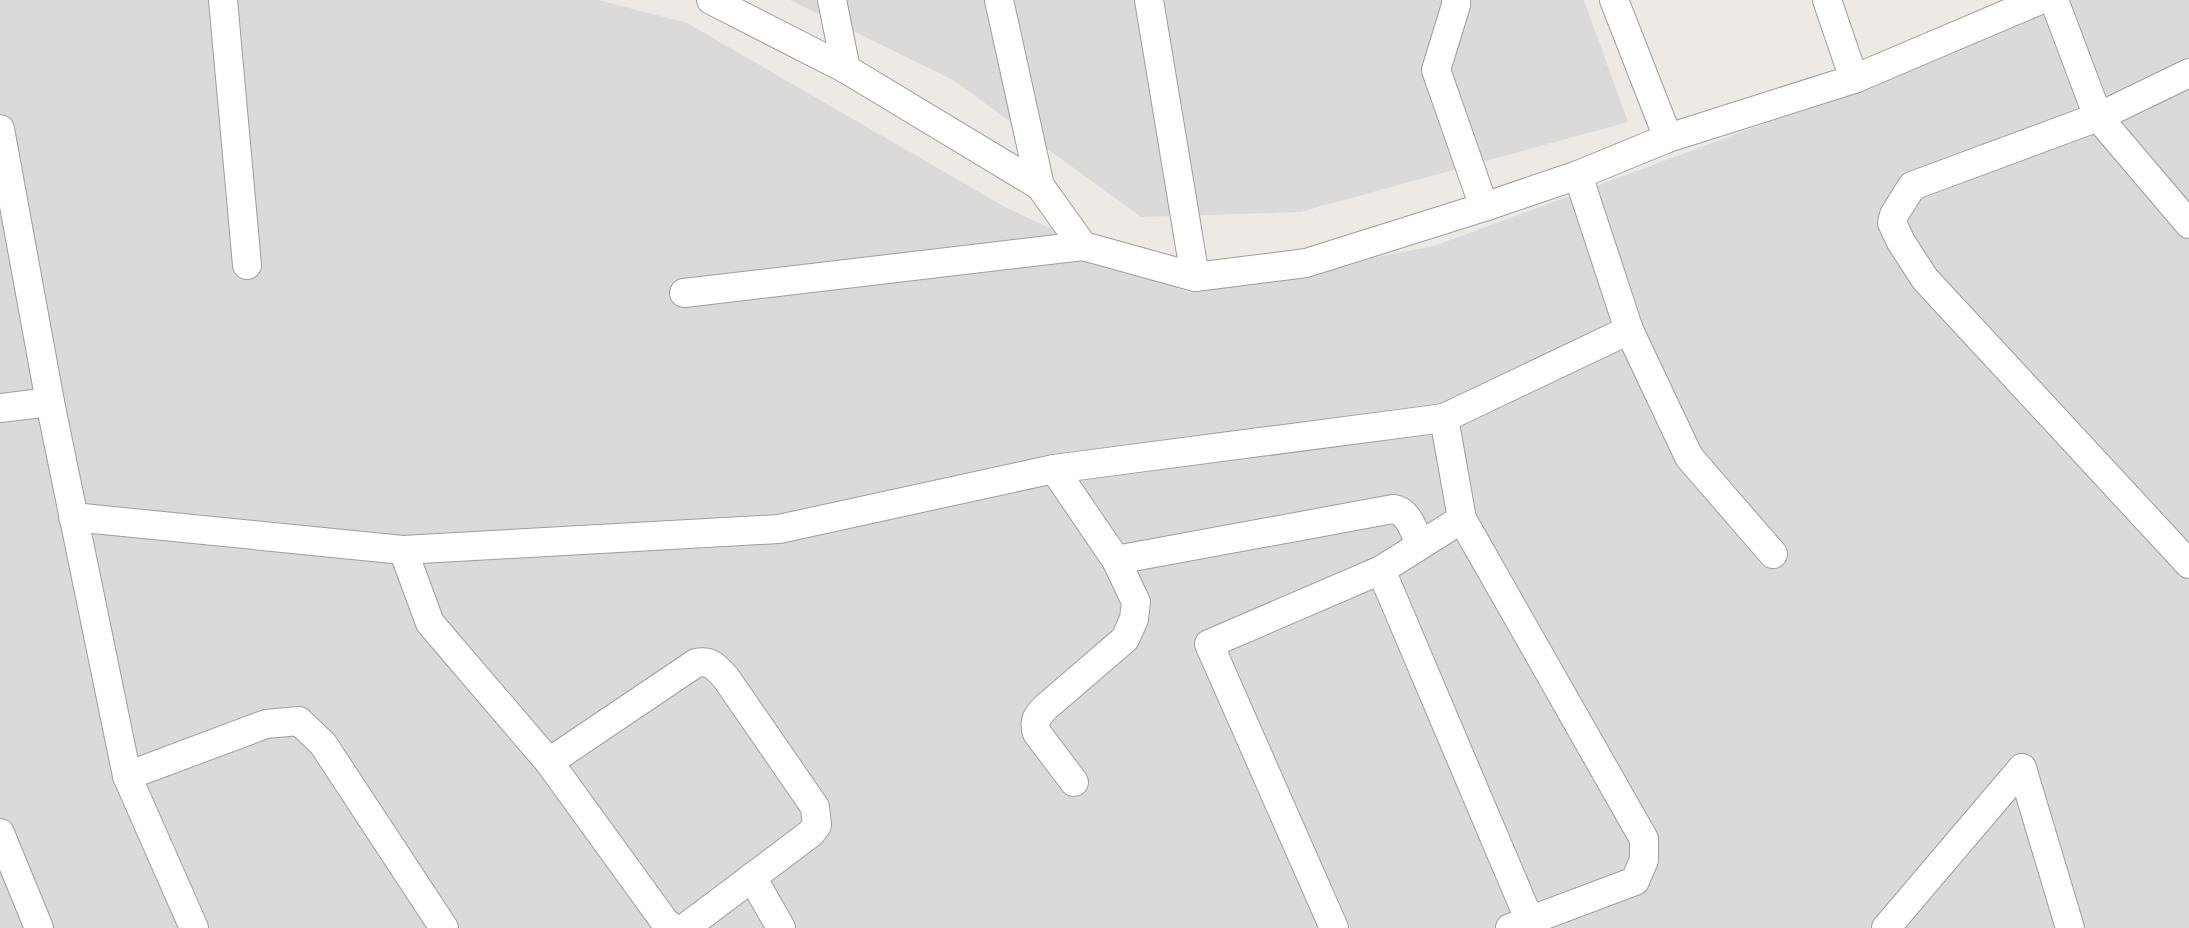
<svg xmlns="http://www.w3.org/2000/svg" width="2189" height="928" font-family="'DM Sans',sans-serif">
	<rect width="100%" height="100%" fill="#ede9e4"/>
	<!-- residential -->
	<g fill="#dbdada">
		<polygon points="0,0 598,0 687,23 1005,207 1189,293 1434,246 1777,119 2060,0 2189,0 2189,928 0,928"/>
		<polygon points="790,0 1584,0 1628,122 1300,212 1141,217 953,80"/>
	</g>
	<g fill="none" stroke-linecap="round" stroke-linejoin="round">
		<defs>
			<g id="minor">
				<polyline points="223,0 247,265"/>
				<polyline points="711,0 846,69 1040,186 1083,246 1195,277 1306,263 1484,207 1578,175 1668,138 1854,79 2040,0"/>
				<polyline points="832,0 846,69"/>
				<polyline points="999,0 1040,186"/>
				<polyline points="1149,0 1195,277"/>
				<polyline points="1456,0 1456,5 1436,70 1484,207"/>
				<polyline points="1614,0 1668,138"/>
				<polyline points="1827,0 1854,79"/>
				<polyline points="2054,0 2098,117 2189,224"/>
				<polyline points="2189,73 2098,117 1912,186 1894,215 1892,223 1901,242 1925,279 2189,564"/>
				<polyline points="0,129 50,402 127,776 266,724 299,721 323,744 444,928"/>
				<polyline points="1578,175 1629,330 1689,457 1773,554"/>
				<polyline points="684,293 1083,246"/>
				<polyline points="0,408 50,402"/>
				<polyline points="1054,469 1444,418"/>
				<path d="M73 517 403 550 779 529 1054 469 1116 560 1136 602 1134 619 1125 639 1046 707C1037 716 1033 721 1037 733L1074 782"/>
				<polyline points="403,550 430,623 549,762 665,922 672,928"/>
				<path d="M1116 560 1393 509C1409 511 1414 531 1420 545"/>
				<polyline points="1381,570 1529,919"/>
				<path d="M549 762 696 663C711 660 716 667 726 678L815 807 817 825 811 833 685 928"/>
				<polyline points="2022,768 2070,928"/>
				<polyline points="127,776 194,928"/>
				<polyline points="0,833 39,928"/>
				<polyline points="752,877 781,928"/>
				<polyline points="1334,928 1209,644 1381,570 1462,519"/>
				<polyline points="1510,928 1635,881 1644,860 1644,839 1462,519 1444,418 1629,330"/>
				<polyline points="1886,928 2022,768"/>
			</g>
		</defs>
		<!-- minor casing -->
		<use href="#minor" stroke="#9e9e9e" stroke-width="30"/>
		<!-- minor -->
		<use href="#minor" stroke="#fff" stroke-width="28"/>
	</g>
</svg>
